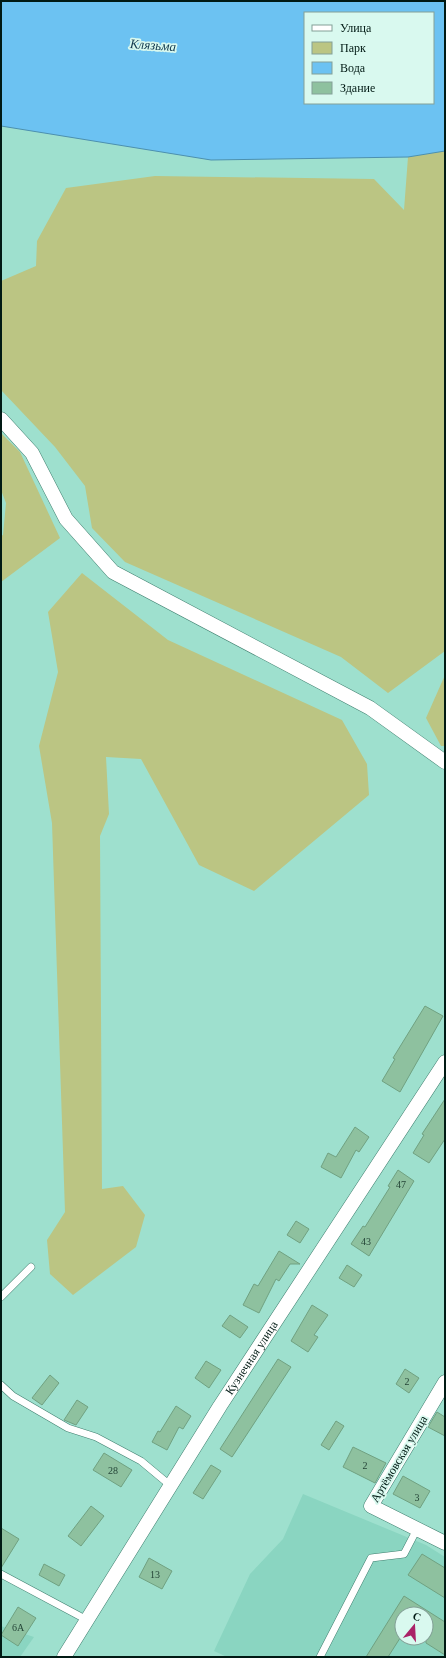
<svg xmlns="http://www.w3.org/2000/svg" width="446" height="1658" font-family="Georgia,serif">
	<rect width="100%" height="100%" fill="#9ee0ce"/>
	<!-- built -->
	<g fill="#8ad5c1" fill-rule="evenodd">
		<path d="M303 1494 426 1545 445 1557V1657H227L214 1651 250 1574 283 1539ZM402 1614H426V1638H402Z"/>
		<polygon points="1,1626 34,1637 20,1657 1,1657"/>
	</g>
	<!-- green -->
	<g fill="#bbc583">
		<polygon points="445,151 445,651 388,693 341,657 125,562 92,528 85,486 55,447 1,390 1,281 36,266 37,241 66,188 155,176 374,179 404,210 408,157"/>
		<polygon points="1,433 20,452 60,538 1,582 1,536 3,535 6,503 1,490"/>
		<polygon points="82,573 168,640 342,720 367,764 369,795 254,891 199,865 141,759 106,757 109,814 100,836 102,1189 123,1186 145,1215 136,1247 73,1295 50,1274 47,1240 65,1212 52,823 39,746 58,672 48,612"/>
		<polygon points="445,675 445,746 441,746 426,718"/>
	</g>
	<!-- water -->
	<path fill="#6cc2f2" stroke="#4c90af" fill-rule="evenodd" d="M1 1H445V151L408 157 211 160 1 126ZM305 13H433V103H305Z"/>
	<!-- building -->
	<g fill="#8ec19f" stroke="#70a181">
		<polygon points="425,1006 443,1016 400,1092 382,1081 395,1059 393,1058"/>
		<polygon points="445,1099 445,1139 429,1163 413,1153 424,1135 422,1134"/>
		<polygon points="355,1127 369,1137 359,1152 356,1150 341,1178 321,1167 328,1153 336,1157"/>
		<polygon points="398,1170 414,1181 369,1256 351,1244 363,1226 365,1227 390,1187 388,1186"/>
		<polygon points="296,1221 309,1229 300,1243 287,1235"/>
		<polygon points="279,1251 300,1264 290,1264 279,1281 276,1279 259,1313 243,1305 254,1284 258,1286"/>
		<polygon points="347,1265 362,1275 354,1287 339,1278"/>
		<polygon points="312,1305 328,1315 314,1335 318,1337 308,1352 291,1341"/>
		<polygon points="230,1315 248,1327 240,1338 222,1326"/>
		<polygon points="278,1359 291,1367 232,1457 220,1449"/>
		<polygon points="206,1361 221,1370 209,1388 195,1378"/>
		<polygon points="405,1369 419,1378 409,1393 396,1384"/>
		<polygon points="50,1375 59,1383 42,1405 32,1398"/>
		<polygon points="77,1400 88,1407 76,1425 64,1420"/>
		<polygon points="176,1406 191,1416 183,1429 179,1427 167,1450 152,1442 158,1431 160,1432"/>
		<polygon points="437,1412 445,1417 445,1436 428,1427"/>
		<polygon points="336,1421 344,1426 329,1450 321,1445"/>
		<polygon points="353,1447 386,1463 375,1483 343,1467"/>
		<polygon points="104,1453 132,1470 121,1487 93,1470"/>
		<polygon points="211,1465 221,1471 203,1499 193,1493"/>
		<polygon points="403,1476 430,1491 420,1508 393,1494"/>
		<polygon points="91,1506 104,1516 81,1546 68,1536"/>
		<polygon points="1,1528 19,1539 1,1568"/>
		<polygon points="422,1554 445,1568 445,1598 408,1575"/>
		<polygon points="149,1558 172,1571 162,1589 139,1577"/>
		<polygon points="44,1564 65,1575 59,1586 39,1575"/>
		<polygon points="404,1596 445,1622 445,1655 426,1643 426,1614 402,1614 402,1635 388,1657 366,1657"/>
		<polygon points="18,1607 36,1618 18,1646 1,1635"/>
	</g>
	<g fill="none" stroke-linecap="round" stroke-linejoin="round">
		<defs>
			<g id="lane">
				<polyline points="1,1297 31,1267"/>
				<polyline points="1,1385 13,1396 68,1428 96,1437 141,1461 171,1486"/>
				<polyline points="1,1574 87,1620"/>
				<polyline points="320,1657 371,1558 404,1554 417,1529"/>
			</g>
			<g id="street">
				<polyline points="1,419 32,453 66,519 113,572 370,708 445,762"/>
				<polyline points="445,1382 371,1506 445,1543"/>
				<path id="s1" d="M64 1657 220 1406 445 1062"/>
			</g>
		</defs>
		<!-- lane casing -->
		<use href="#lane" stroke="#3f7f6f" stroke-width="8"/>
		<!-- street casing -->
		<use href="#street" stroke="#3f7f6f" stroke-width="15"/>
		<!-- lane -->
		<use href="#lane" stroke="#fff" stroke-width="7"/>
		<!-- street -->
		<use href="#street" stroke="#fff" stroke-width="14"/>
	</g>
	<g text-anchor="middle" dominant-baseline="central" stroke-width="3.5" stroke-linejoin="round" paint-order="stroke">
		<!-- number labels -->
		<g font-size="10" fill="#244437">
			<text x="401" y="1184">47</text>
			<text x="366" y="1241">43</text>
			<text x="407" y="1381">2</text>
			<text x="365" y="1465">2</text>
			<text x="113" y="1470">28</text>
			<text x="417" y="1497">3</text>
			<text x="155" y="1574">13</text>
			<text x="18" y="1627">6А</text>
		</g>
		<!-- street labels -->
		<g font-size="12" fill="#011a14" stroke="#d9f9ef">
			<text stroke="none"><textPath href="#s1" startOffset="353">Кузнечная улица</textPath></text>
			<text transform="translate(399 1459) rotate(-59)">Артёмовская улица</text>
		</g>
		<!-- water labels -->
		<g font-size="13" font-style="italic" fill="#13394e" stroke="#d9f9ef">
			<text transform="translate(153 45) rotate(4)">Клязьма</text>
		</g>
	</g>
	<!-- border -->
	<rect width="446" height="1658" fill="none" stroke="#011a14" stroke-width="4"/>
	<!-- legend -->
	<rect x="304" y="12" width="130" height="92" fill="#d9f9ef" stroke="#83a097"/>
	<rect x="312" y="25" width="20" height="6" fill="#ffffff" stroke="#83a097"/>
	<text x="340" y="32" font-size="12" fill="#011a14">Улица</text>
	<rect x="312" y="42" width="20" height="12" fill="#bbc583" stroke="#83a097"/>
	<text x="340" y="52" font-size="12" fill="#011a14">Парк</text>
	<rect x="312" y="62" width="20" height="12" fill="#6cc2f2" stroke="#83a097"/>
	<text x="340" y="72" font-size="12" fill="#011a14">Вода</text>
	<rect x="312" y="82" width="20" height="12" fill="#8ec19f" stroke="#83a097"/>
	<text x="340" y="92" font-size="12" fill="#011a14">Здание</text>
	<!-- north arrow -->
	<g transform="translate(414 1626) rotate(18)"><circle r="19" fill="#d9f9ef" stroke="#83a097"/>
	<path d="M0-3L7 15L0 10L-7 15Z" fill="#aa2267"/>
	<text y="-6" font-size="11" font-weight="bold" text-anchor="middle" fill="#011a14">С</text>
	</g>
</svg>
